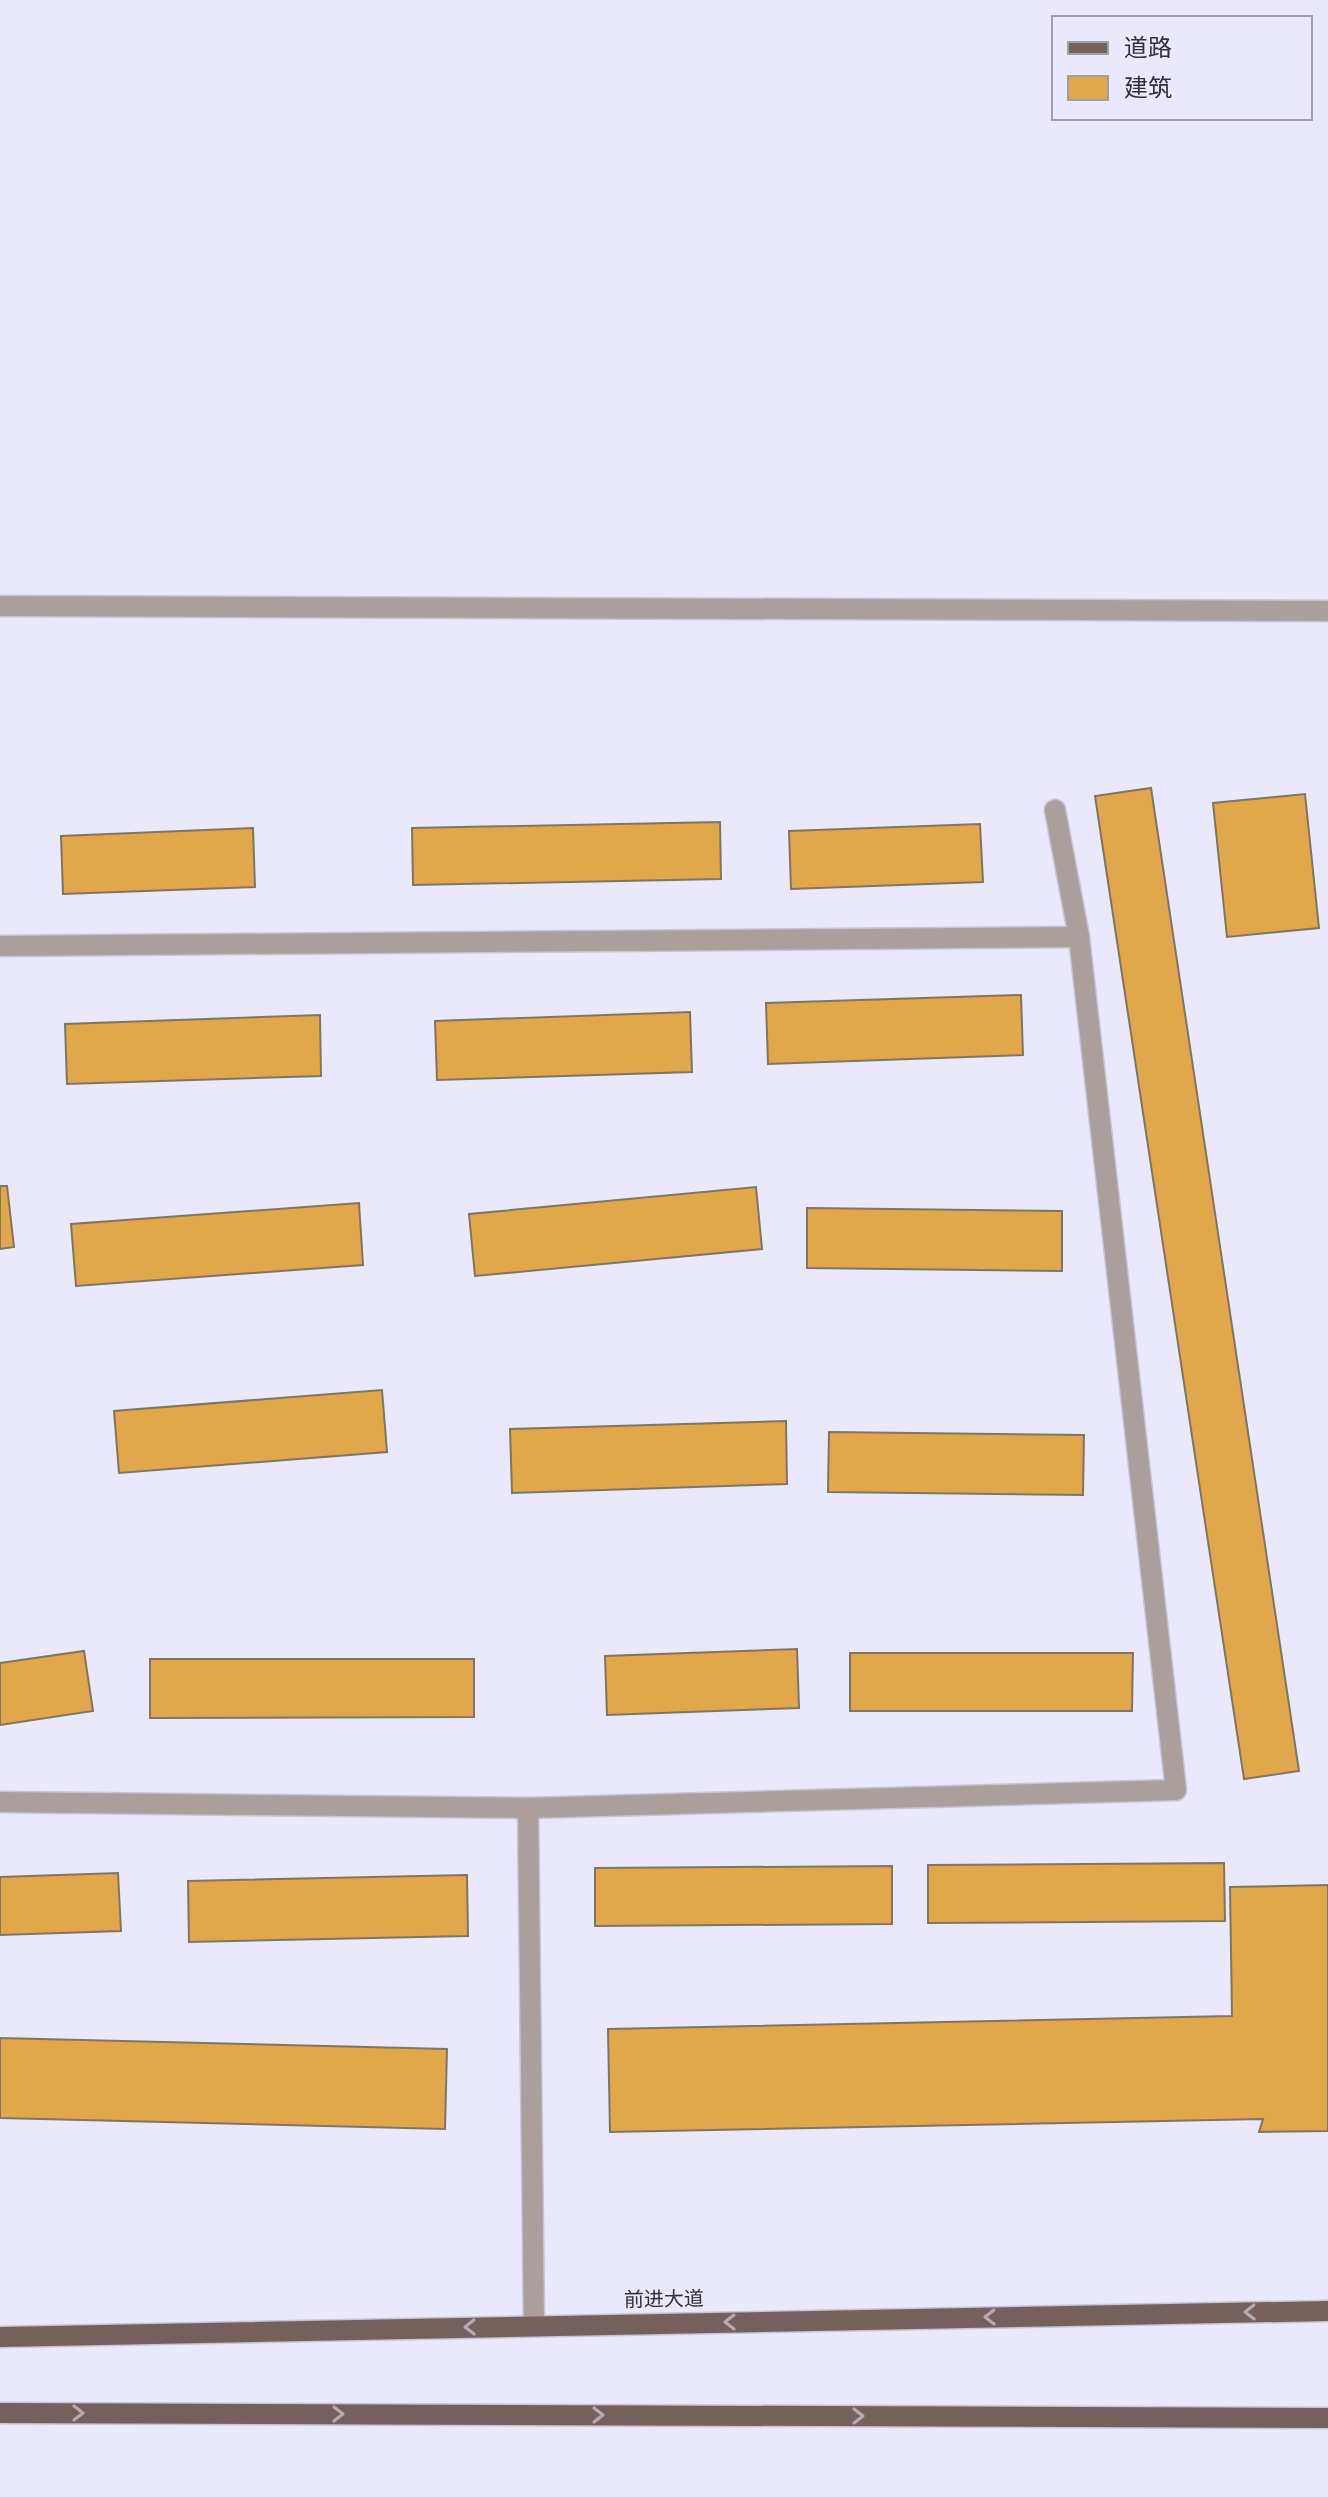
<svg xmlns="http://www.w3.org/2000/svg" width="1328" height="2497" font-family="'Varela Round','Noto Sans SC',sans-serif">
	<rect width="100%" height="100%" fill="#eae8fc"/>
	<!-- building -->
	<g fill="#e0a74b" stroke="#817461" stroke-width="2">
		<polygon points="1151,788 1299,1771 1244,1779 1095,796"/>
		<polygon points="1305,794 1319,928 1227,937 1213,803"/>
		<polygon points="720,822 721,879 413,885 412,828"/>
		<polygon points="980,824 983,882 791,889 789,831"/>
		<polygon points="253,828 255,887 63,894 61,836"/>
		<polygon points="1021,995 1023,1055 768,1064 766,1003"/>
		<polygon points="690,1012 692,1072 437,1080 435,1021"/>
		<polygon points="320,1015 321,1076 67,1084 65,1024"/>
		<polygon points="0,1186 7,1186 14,1247 0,1249"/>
		<polygon points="756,1187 762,1249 475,1276 469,1214"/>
		<polygon points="359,1203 363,1265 76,1286 71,1224"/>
		<polygon points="807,1208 1062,1211 1062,1271 807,1268"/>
		<polygon points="382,1390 387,1452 119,1473 114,1411"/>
		<polygon points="786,1421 787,1484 512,1493 510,1429"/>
		<polygon points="829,1432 1084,1435 1083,1495 828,1492"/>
		<polygon points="797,1649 799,1708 607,1715 605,1656"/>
		<polygon points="84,1651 93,1711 0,1725 0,1663"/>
		<polygon points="850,1653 1133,1653 1132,1711 850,1711"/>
		<polygon points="150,1659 474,1659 474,1717 150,1718"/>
		<polygon points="1224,1863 1225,1921 928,1923 928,1865"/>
		<polygon points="892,1866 892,1924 595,1926 595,1868"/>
		<polygon points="118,1873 121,1931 0,1935 0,1877"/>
		<polygon points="467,1875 468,1936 189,1942 188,1881"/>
		<polygon points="1328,1885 1328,2131 1259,2132 1263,2119 610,2132 608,2029 1232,2016 1230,1887"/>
		<polygon points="0,2038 447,2049 445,2129 0,2118"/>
	</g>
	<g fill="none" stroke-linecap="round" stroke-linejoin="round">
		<defs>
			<g id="minor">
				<polyline points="0,606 1328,611"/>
				<polyline points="0,946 1079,937"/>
				<polyline points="0,1802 528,1808 1176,1790 1079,937 1055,810"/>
				<polyline points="528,1808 534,2326"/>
			</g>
			<g id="major">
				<polyline points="0,2337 1328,2311"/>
				<polyline points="0,2413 1328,2418"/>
			</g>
		</defs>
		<!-- minor casing -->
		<use href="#minor" stroke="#c5c3d5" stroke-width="23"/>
		<!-- major casing -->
		<use href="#major" stroke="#c5c3d5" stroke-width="23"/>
		<!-- minor -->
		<use href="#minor" stroke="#ab9f9d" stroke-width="20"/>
		<!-- major -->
		<use href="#major" stroke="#75605d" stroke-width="20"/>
	</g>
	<!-- one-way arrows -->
	<defs><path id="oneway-chevron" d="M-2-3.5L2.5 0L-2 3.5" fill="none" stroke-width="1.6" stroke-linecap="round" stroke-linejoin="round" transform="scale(2)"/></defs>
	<g stroke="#b5abb4">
		<use href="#oneway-chevron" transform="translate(1250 2312) rotate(179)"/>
		<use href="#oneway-chevron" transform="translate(990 2317) rotate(179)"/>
		<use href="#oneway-chevron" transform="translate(730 2322) rotate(179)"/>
		<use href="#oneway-chevron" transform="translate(470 2327) rotate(179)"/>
		<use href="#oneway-chevron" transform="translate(78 2413)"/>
		<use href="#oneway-chevron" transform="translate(338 2414)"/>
		<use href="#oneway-chevron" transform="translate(598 2415)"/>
		<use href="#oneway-chevron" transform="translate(858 2416)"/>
	</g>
	<g text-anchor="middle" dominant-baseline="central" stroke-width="8" stroke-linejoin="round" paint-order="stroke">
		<!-- street labels -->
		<g font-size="20" fill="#313039" stroke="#eae8fc">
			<text transform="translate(664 2300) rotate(-1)">前进大道</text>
		</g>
	</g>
	<!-- legend -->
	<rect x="1052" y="16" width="260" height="104" fill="#eae8fc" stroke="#a09eae" stroke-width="2"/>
	<rect x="1068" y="42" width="40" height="12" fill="#75605d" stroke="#a09eae" stroke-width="2"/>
	<text x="1124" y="56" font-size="24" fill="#313039">道路</text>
	<rect x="1068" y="76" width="40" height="24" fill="#e0a74b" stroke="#a09eae" stroke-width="2"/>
	<text x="1124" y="96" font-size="24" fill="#313039">建筑</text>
</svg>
